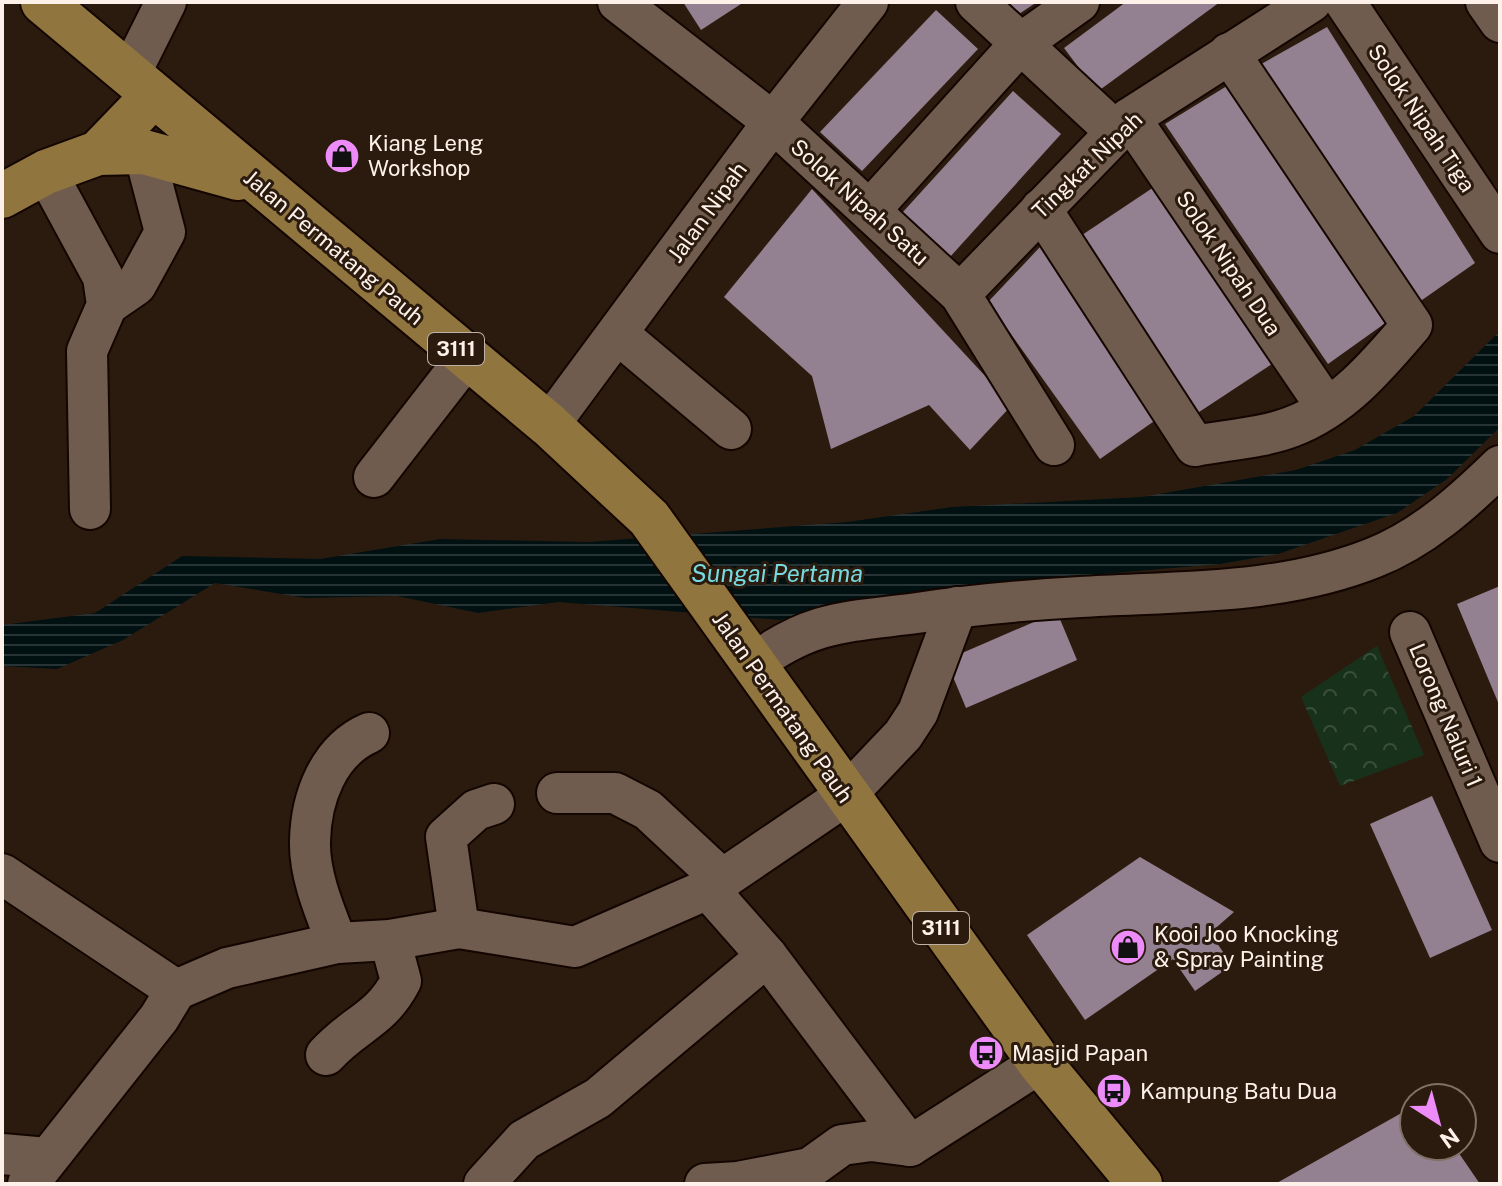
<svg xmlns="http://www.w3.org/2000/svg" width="1502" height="1186" font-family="'Public Sans',sans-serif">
	<defs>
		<pattern id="park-crowns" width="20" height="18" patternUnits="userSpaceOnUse" patternTransform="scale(2)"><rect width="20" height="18" fill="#17311a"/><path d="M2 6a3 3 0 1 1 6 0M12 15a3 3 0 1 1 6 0" fill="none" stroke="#3a4f3b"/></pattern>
		<pattern id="water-rules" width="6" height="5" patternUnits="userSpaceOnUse" patternTransform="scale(2)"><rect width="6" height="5" fill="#011011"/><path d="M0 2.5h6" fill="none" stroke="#273334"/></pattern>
	</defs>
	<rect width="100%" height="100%" fill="#2b1b0f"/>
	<!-- park -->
	<polygon fill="url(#park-crowns)" points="1377,646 1424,755 1340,786 1301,697"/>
	<!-- water -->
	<polygon fill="url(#water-rules)" points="1500,331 1500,427 1447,479 1397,513 1278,554 1220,564 982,584 841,604 780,620 558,602 478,613 397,596 305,598 215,583 123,640 57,669 2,666 2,625 95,613 182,556 320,559 440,539 589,542 847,522 952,507 1142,497 1296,470 1355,450 1414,416"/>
	<!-- building -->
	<g fill="#938090">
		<polygon points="683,2 744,2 701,30"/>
		<polygon points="1002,2 1037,2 1013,18"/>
		<polygon points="1126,2 1220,2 1097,92 1064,48"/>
		<polygon points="936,10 978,49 862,171 820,132"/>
		<polygon points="1327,27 1475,263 1412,307 1256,67"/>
		<polygon points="1235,81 1391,319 1328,364 1165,124"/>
		<polygon points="1013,91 1061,134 950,257 902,213"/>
		<polygon points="1157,185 1275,362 1190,418 1073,241"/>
		<polygon points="812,189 1012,405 970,450 929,405 831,449 812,376 724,297"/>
		<polygon points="1040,247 1160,417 1100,459 988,302"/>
		<polygon points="1500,586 1500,707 1457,604"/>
		<polygon points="1057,612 1077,660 966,708 946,660"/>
		<polygon points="1432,796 1492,930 1430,958 1370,824"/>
		<polygon points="1140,857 1234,912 1210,933 1232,965 1195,991 1173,959 1085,1020 1027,935"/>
		<polygon points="1414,1106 1414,1146 1454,1146 1480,1184 1275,1184"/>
	</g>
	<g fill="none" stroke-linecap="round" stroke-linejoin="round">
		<defs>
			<g id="minor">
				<polyline points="618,2 773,122 960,294 1054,445"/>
				<polyline points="976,2 1115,131"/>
				<polyline points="1345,2 1500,233"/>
				<polyline points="1486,2 1500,22"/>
				<polyline points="129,76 166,2"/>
				<polyline points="1130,118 1327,408"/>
				<polyline points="46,172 103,277 107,305 87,351 90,509"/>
				<polyline points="871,209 1020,44 1079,2"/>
				<path d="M1041 209 1195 446C1226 440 1262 438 1291 427 1342 408 1378 365 1412 325L1229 53"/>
				<polyline points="960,294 1130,118 1311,2"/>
				<polyline points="107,305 136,285 165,232 144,152"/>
				<polyline points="618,334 731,429"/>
				<polyline points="549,425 773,122 868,2"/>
				<polyline points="374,477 467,357"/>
				<polyline points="1410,632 1500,842"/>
				<path d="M753 664C812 620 847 622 917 613 971 605 1026 600 1080 597 1179 591 1280 595 1373 558 1422 539 1463 502 1500 466"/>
				<polyline points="557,793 615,793 648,810 723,880"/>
				<polyline points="2,874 176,990"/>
				<polyline points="708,889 767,956 910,1146"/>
				<polyline points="459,928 446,837 476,810 494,804"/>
				<path d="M337 943C325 912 309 875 310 841 311 798 328 751 369 733"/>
				<path d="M326 1055C355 1023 380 1021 401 981L390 940"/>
				<polyline points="2,1154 47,1158"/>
				<polyline points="28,1184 159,1018 176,990 227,968 337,943 390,940 459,928 575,947 708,889 845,796 903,735 918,712 957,607"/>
				<polyline points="484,1184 524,1140 598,1098 767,956"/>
				<polyline points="705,1184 738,1182 810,1168 842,1145 871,1141 910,1146 1040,1063"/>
			</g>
			<g id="major">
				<polyline points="43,2 549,425 649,518 1040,1063 1140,1184"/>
				<polyline points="98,153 144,152 238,178"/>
				<polyline points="2,196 46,172 98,153 153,96"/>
			</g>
		</defs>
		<!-- minor casing -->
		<use href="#minor" stroke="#130500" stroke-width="44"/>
		<!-- major casing -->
		<use href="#major" stroke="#130500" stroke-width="48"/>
		<!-- minor -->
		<use href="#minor" stroke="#6f5c4e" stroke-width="40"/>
		<!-- major -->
		<use href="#major" stroke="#90753f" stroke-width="44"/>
	</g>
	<!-- icons -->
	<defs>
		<symbol id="shop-disc" viewBox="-11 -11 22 22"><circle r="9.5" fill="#ed8cf9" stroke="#2b1b0f"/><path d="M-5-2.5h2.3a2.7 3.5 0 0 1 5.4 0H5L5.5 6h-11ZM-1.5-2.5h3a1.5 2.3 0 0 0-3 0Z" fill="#111"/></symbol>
		<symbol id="bus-disc" viewBox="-11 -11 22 22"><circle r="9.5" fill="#ed8cf9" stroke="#2b1b0f"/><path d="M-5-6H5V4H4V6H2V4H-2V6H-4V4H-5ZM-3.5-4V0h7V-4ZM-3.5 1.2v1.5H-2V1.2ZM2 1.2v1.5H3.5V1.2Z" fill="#111"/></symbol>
	</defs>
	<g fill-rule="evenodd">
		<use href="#shop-disc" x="322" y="136" width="40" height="40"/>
		<use href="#shop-disc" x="1108" y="927" width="40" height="40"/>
		<use href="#bus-disc" x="966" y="1033" width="40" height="40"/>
		<use href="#bus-disc" x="1094" y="1071" width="40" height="40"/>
	</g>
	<g text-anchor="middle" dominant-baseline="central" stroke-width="6" stroke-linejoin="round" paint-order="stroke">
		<!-- shield labels -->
		<g fill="#2b1b0f" stroke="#beb1a8" stroke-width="2">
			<rect x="428" y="333" width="56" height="32" rx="6"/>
			<rect x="913" y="912" width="56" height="32" rx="6"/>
		</g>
		<g font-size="20" font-weight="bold" fill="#fdf1e9">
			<text x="456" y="349">3111</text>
			<text x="941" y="928">3111</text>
		</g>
		<!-- street labels -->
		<g font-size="22" fill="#fdf1e9" stroke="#2b1b0f">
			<text transform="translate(1422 118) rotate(56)">Solok Nipah Tiga</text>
			<text transform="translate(1087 165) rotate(-44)">Tingkat Nipah</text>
			<text transform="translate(860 202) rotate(42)">Solok Nipah Satu</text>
			<text transform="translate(707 212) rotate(-54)">Jalan Nipah</text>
			<text transform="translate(334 247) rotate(40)">Jalan Permatang Pauh</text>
			<text transform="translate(1229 263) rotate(56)">Solok Nipah Dua</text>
			<text transform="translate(783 707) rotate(55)">Jalan Permatang Pauh</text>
			<text transform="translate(1446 715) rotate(67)">Lorong Naluri 1</text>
		</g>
		<!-- poi labels -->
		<g font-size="22" fill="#fdf1e9" stroke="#2b1b0f" text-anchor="start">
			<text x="368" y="143">Kiang Leng<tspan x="368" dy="25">Workshop</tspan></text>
			<text x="1154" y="934">Kooi Joo Knocking<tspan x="1154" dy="25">&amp; Spray Painting</tspan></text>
			<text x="1012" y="1053">Masjid Papan</text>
			<text x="1140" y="1091">Kampung Batu Dua</text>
		</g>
		<!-- water labels -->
		<g font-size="24" font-style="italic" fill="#75d9dd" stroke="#2b1b0f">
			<text x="777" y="573">Sungai Pertama</text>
		</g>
	</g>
	<!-- border -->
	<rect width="1502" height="1186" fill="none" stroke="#fdf1e9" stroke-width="8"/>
	<!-- north arrow -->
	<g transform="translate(1438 1122) rotate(144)"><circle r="38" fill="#2b1b0f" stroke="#7f7166" stroke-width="2"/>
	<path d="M0-6L14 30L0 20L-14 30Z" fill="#ed8cf9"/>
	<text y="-12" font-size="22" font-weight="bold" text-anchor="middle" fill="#fdf1e9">N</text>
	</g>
</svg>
